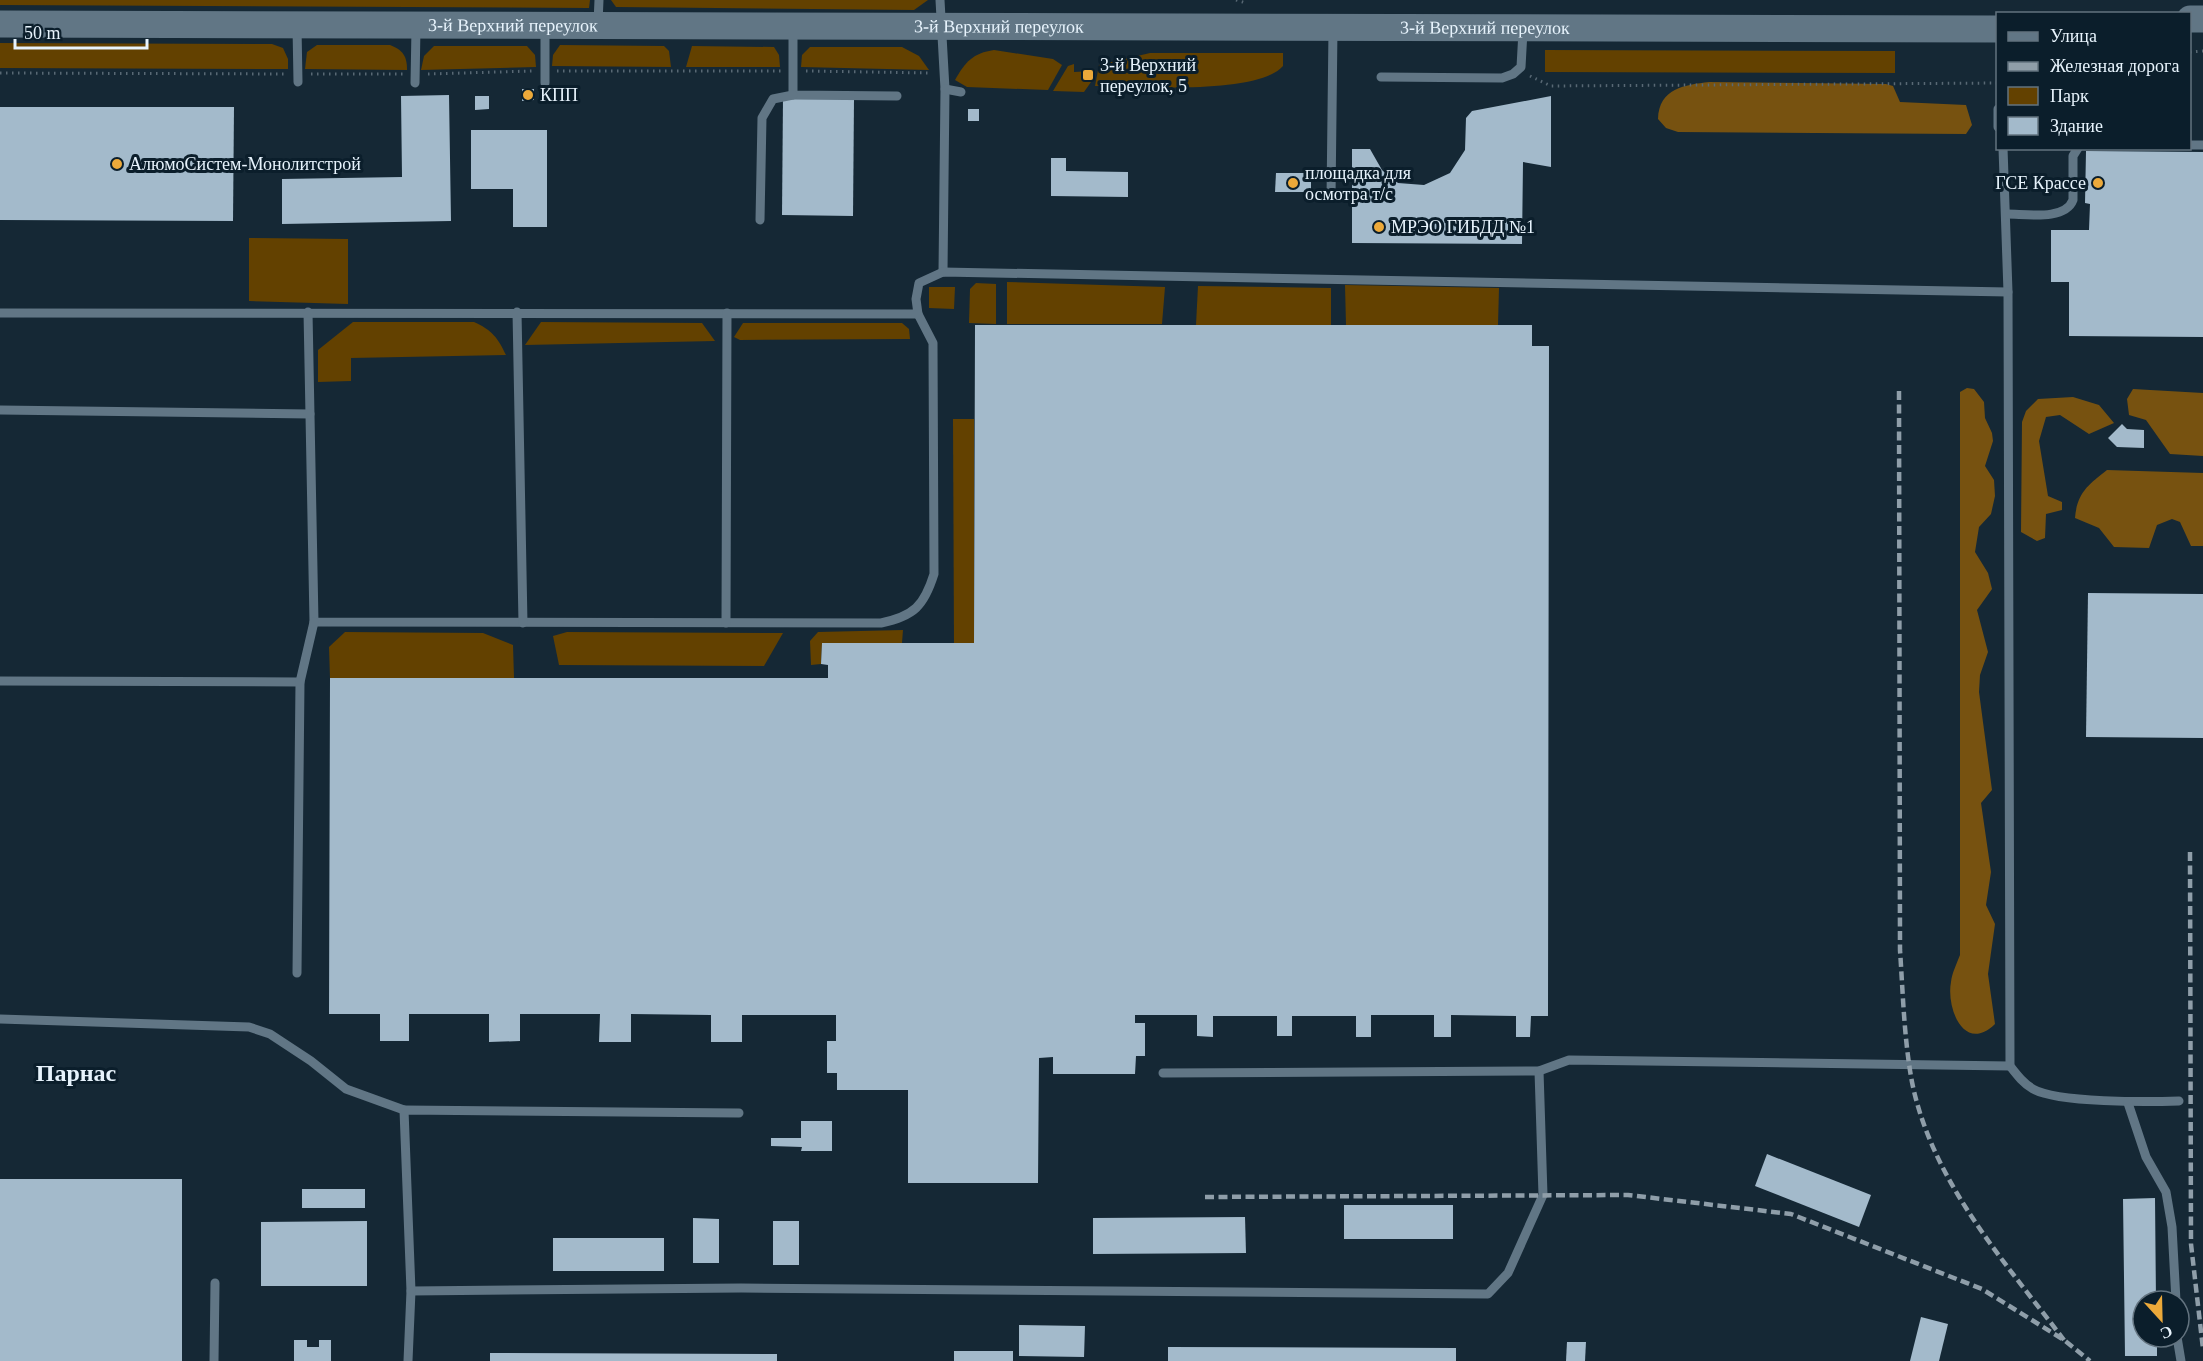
<svg xmlns="http://www.w3.org/2000/svg" width="2203" height="1361" font-family="Georgia,serif">
	<rect width="100%" height="100%" fill="#152835"/>
	<!-- green -->
	<g fill="#634100">
		<polygon points="0,0 590,0 589,8 0,5"/>
		<polygon points="611,0 928,0 914,10 616,7"/>
		<polygon points="0,43 272,44 283,48 288,59 288,69 0,68"/>
		<path d="M317 45H390C403 50 407 56 407 70L305 69 307 52Z"/>
		<polygon points="560,45 664,46 669,51 671,67 552,66 553,55"/>
		<polygon points="434,46 527,46 535,55 536,67 421,70 424,56"/>
		<polygon points="692,46 774,47 779,55 780,67 686,67"/>
		<polygon points="810,47 902,47 919,56 929,70 801,67 802,55"/>
		<path d="M994 50 1053 59 1062 65 1048 90 967 87 955 80C965 62 973 53 994 50Z"/>
		<polygon points="1545,50 1895,51 1895,73 1545,72"/>
		<path d="M1150 53H1283V66C1257 96 1136 86 1095 86L1099 65Z"/>
		<polygon points="1074,64 1074,72 1093,71 1091,82 1084,92 1053,91 1068,66"/>
		<polygon points="249,238 348,239 348,304 249,301"/>
		<polygon points="1007,282 1165,287 1162,324 1007,324"/>
		<polygon points="976,283 996,284 996,324 969,323 970,289"/>
		<polygon points="1345,285 1499,288 1498,325 1346,325"/>
		<polygon points="1198,286 1331,288 1331,325 1196,325"/>
		<polygon points="929,287 955,287 954,309 929,308"/>
		<path d="M353 322H474C492 330 498 338 506 355L351 358V381L318 382V350Z"/>
		<polygon points="541,322 702,323 715,341 525,345"/>
		<polygon points="743,323 902,323 909,329 910,339 740,340 734,337"/>
		<polygon points="953,419 974,419 974,643 954,643"/>
		<polygon points="903,630 902,643 822,643 821,664 811,665 810,641 818,632"/>
		<polygon points="345,632 483,633 513,645 514,678 330,678 329,647"/>
		<polygon points="567,632 783,633 764,666 559,665 553,636"/>
	</g>
	<!-- forest -->
	<g fill="#775210">
		<path d="M1709 82 1886 84 1893 86 1900 102 1966 105 1972 125 1966 134 1678 132 1666 128 1658 119C1659 88 1685 85 1709 82Z"/>
		<path d="M1967 388 1974 389 1984 402 1985 418 1992 433 1993 441 1985 466 1994 480 1995 496 1991 514 1979 527 1975 552 1988 573 1992 589 1977 610 1988 652 1980 675 1979 692 1992 790 1981 803 1991 872 1986 905 1995 924 1988 974 1995 1024C1964 1054 1946 1008 1951 982 1952 973 1957 963 1960 955V392Z"/>
		<polygon points="2133,389 2203,393 2203,456 2170,454 2146,420 2129,415 2127,399"/>
		<polygon points="2073,397 2099,405 2114,423 2089,434 2060,415 2046,417 2039,441 2048,496 2062,502 2062,510 2046,514 2045,538 2037,541 2021,532 2022,422 2026,411 2038,399"/>
		<path d="M2107 470 2203 473V546H2191L2180 522 2172 519 2157 525 2149 548 2114 547 2099 528 2075 518C2077 493 2088 485 2107 470Z"/>
	</g>
	<!-- building -->
	<g fill="#a3bacb">
		<polygon points="522,89 534,89 534,100 522,101"/>
		<polygon points="449,95 451,221 282,224 282,179 402,177 401,96"/>
		<polygon points="475,96 489,96 489,109 475,110"/>
		<polygon points="1551,96 1551,167 1523,162 1522,244 1352,243 1352,149 1370,149 1382,170 1398,183 1424,185 1450,173 1465,150 1466,118 1472,111"/>
		<polygon points="783,98 854,99 853,216 782,215"/>
		<polygon points="0,107 234,107 233,221 0,220"/>
		<rect x="968" y="109" width="11" height="12"/>
		<polygon points="471,130 547,130 547,227 513,227 513,189 471,189"/>
		<polygon points="2086,151 2203,152 2203,337 2069,336 2069,282 2051,282 2051,230 2089,230 2090,204 2085,203"/>
		<polygon points="1051,158 1066,158 1066,171 1128,172 1128,197 1051,196"/>
		<polygon points="1276,173 1311,173 1311,192 1275,192"/>
		<polygon points="975,325 1532,325 1532,346 1549,346 1548,1016 1531,1016 1530,1037 1516,1037 1516,1016 1451,1015 1451,1037 1434,1037 1434,1015 1371,1015 1371,1037 1356,1037 1356,1016 1292,1016 1292,1036 1277,1036 1277,1016 1213,1016 1213,1037 1197,1036 1197,1015 1135,1015 1135,1023 1145,1023 1145,1056 1136,1056 1135,1074 1053,1074 1053,1057 1039,1058 1038,1183 908,1183 908,1090 837,1090 837,1073 827,1073 827,1041 836,1041 836,1015 742,1015 742,1042 711,1042 711,1015 631,1014 631,1042 599,1042 600,1014 520,1014 520,1041 489,1042 489,1014 409,1014 409,1041 380,1041 380,1014 329,1014 330,678 828,678 828,665 821,664 822,643 974,643"/>
		<polygon points="2122,424 2127,429 2144,430 2144,448 2117,447 2108,438"/>
		<polygon points="2088,593 2203,594 2203,738 2086,737"/>
		<polygon points="801,1121 832,1121 832,1151 801,1151 802,1147 771,1146 771,1138 801,1138"/>
		<polygon points="1767,1154 1871,1195 1859,1227 1755,1186"/>
		<rect x="0" y="1179" width="182" height="182"/>
		<rect x="302" y="1189" width="63" height="19"/>
		<polygon points="2155,1198 2156,1301 2143,1301 2143,1337 2157,1337 2157,1356 2125,1356 2123,1199"/>
		<rect x="1344" y="1205" width="109" height="34"/>
		<polygon points="1245,1217 1246,1253 1093,1254 1093,1218"/>
		<polygon points="693,1218 719,1219 719,1263 693,1263"/>
		<polygon points="367,1221 367,1286 261,1286 261,1222"/>
		<rect x="773" y="1221" width="26" height="44"/>
		<rect x="553" y="1238" width="111" height="33"/>
		<polygon points="1921,1317 1948,1324 1939,1361 1910,1361"/>
		<polygon points="1019,1325 1085,1326 1084,1357 1019,1356"/>
		<polygon points="294,1340 307,1340 307,1347 319,1347 319,1340 331,1340 331,1361 294,1361"/>
		<polygon points="1567,1342 1586,1342 1585,1361 1566,1361"/>
		<polygon points="1168,1347 1456,1348 1456,1361 1168,1361"/>
		<rect x="954" y="1351" width="59" height="10"/>
		<polygon points="490,1353 777,1354 777,1361 490,1361"/>
	</g>
	<g fill="none" stroke-linecap="round" stroke-linejoin="round">
		<!-- path -->
		<g stroke="#586874" stroke-width="3" stroke-dasharray="1.5 4.5" stroke-linecap="butt">
			<polyline points="1236,0 1246,3"/>
			<polyline points="2190,52 2203,51"/>
			<polyline points="557,71 781,71"/>
			<polyline points="806,71 931,73"/>
			<polyline points="0,73 286,74"/>
			<polyline points="311,74 403,74"/>
			<polyline points="428,74 532,71"/>
			<polyline points="1530,76 1551,86 1998,83"/>
		</g>
		<!-- lane -->
		<g stroke="#617685" stroke-width="9">
			<polyline points="940,0 945,89 943,272"/>
			<polyline points="598,23 599,0"/>
			<polyline points="297,27 298,82"/>
			<polyline points="545,28 545,83"/>
			<polyline points="793,28 793,95 897,96"/>
			<polyline points="1381,77 1502,78 1513,74 1521,67 1523,31"/>
			<polyline points="415,83 416,28"/>
			<polyline points="945,89 961,92"/>
			<polyline points="1998,109 1998,127"/>
			<polyline points="2190,145 2203,145"/>
			<path d="M2003 148 2008 292 2010 1066C2017 1075 2023 1083 2033 1089 2057 1103 2149 1102 2179 1101"/>
			<polyline points="1331,198 1333,29"/>
			<path d="M2007 214C2026 214 2065 221 2073 200V156L2078 148"/>
			<polyline points="760,220 762,118 773,99 793,95"/>
			<path d="M308 312 314 622 881 623C914 616 924 606 934 574L933 343 918 314"/>
			<polyline points="517,312 523,623"/>
			<polyline points="0,313 918,314 916,299 919,283 943,272 2008,292"/>
			<polyline points="0,410 310,414"/>
			<polyline points="726,623 727,313"/>
			<polyline points="0,681 300,682"/>
			<polyline points="297,973 300,682 314,622"/>
			<polyline points="0,1019 249,1027 270,1034 311,1061 346,1089 404,1110"/>
			<polyline points="1163,1073 1539,1071 1569,1060 2010,1066"/>
			<polyline points="2128,1103 2146,1157 2166,1192 2172,1227 2176,1301"/>
			<polyline points="411,1291 741,1288 1488,1294 1508,1273 1543,1195 1539,1071"/>
			<polyline points="2177,1337 2181,1361"/>
			<polyline points="214,1361 215,1283"/>
			<polyline points="408,1361 411,1291 404,1110 739,1113"/>
		</g>
		<!-- secondary -->
		<g stroke="#617685" stroke-width="27">
			<polyline points="2190,19 2203,19"/>
			<path id="s1" d="M0 24 1998 29"/>
		</g>
		<!-- rail -->
		<g stroke="#8f9ea9" stroke-width="4.5" stroke-dasharray="9 4.5" stroke-linecap="butt">
			<path d="M1899 391 1900 950C1903 994 1904 1039 1912 1082 1932 1182 2005 1262 2064 1340"/>
			<polyline points="2190,852 2191,1244 2203,1349"/>
			<polyline points="1205,1197 1628,1195 1791,1214 1982,1289 2064,1340 2090,1361"/>
		</g>
	</g>
	<!-- markers -->
	<g fill="#eca93a" stroke="#0b1e2b" stroke-width="2">
		<rect x="1082" y="69" width="12" height="12" rx="3"/>
		<circle cx="528" cy="95" r="6"/>
		<circle cx="117" cy="164" r="6"/>
		<circle cx="1293" cy="183" r="6"/>
		<circle cx="2098" cy="183" r="6"/>
		<circle cx="1379" cy="227" r="6"/>
	</g>
	<g text-anchor="middle" dominant-baseline="central" stroke-width="6" stroke-linejoin="round" paint-order="stroke">
		<!-- street labels -->
		<g font-size="18" fill="#e7f3fc" stroke="#0b1e2b">
			<text stroke="none"><textPath href="#s1" startOffset="513">3-й Верхний переулок</textPath></text>
			<text stroke="none"><textPath href="#s1" startOffset="999">3-й Верхний переулок</textPath></text>
			<text stroke="none"><textPath href="#s1" startOffset="1485">3-й Верхний переулок</textPath></text>
		</g>
		<!-- poi labels -->
		<g font-size="18" fill="#e7f3fc" stroke="#0b1e2b" text-anchor="start">
			<text x="1100" y="65">3-й Верхний<tspan x="1100" dy="21">переулок, 5</tspan></text>
			<text x="540" y="95">КПП</text>
			<text x="129" y="164">АлюмоСистем-Монолитстрой</text>
			<text x="1305" y="173">площадка для<tspan x="1305" dy="21">осмотра т/с</tspan></text>
			<text x="2086" y="183" text-anchor="end">ГСЕ Крассе</text>
			<text x="1391" y="227">МРЭО ГИБДД №1</text>
		</g>
		<!-- district labels -->
		<g font-size="24" font-weight="bold" fill="#e7f3fc" stroke="#0b1e2b">
			<text x="76" y="1073">Парнас</text>
		</g>
	</g>
	<!-- legend -->
	<rect x="1996" y="12" width="195" height="138" fill="#0b1e2b" stroke="#63737f" stroke-width="1.5"/>
	<rect x="2008" y="32" width="30" height="9" fill="#617685" stroke="#63737f" stroke-width="1.5"/>
	<text x="2050" y="42" font-size="18" fill="#e7f3fc">Улица</text>
	<rect x="2008" y="62" width="30" height="9" fill="#8f9ea9" stroke="#63737f" stroke-width="1.5"/>
	<text x="2050" y="72" font-size="18" fill="#e7f3fc">Железная дорога</text>
	<rect x="2008" y="87" width="30" height="18" fill="#634100" stroke="#63737f" stroke-width="1.5"/>
	<text x="2050" y="102" font-size="18" fill="#e7f3fc">Парк</text>
	<rect x="2008" y="117" width="30" height="18" fill="#a3bacb" stroke="#63737f" stroke-width="1.5"/>
	<text x="2050" y="132" font-size="18" fill="#e7f3fc">Здание</text>
	<!-- north arrow -->
	<g transform="translate(2161 1319) rotate(158)"><circle r="28" fill="#0b1e2b" stroke="#63737f" stroke-width="1.5"/>
	<path d="M0-4.5L10 22L0 15L-10 22Z" fill="#eca93a"/>
	<text y="-9" font-size="16" font-weight="bold" text-anchor="middle" fill="#e7f3fc">С</text>
	</g>
	<!-- scale -->
	<path d="M15 39v9h132v-9" fill="none" stroke="#e7f3fc" stroke-width="3"/>
	<text x="24" y="39" font-size="18" fill="#e7f3fc" stroke="#0b1e2b" stroke-width="4.5" paint-order="stroke">50 m</text>
</svg>
